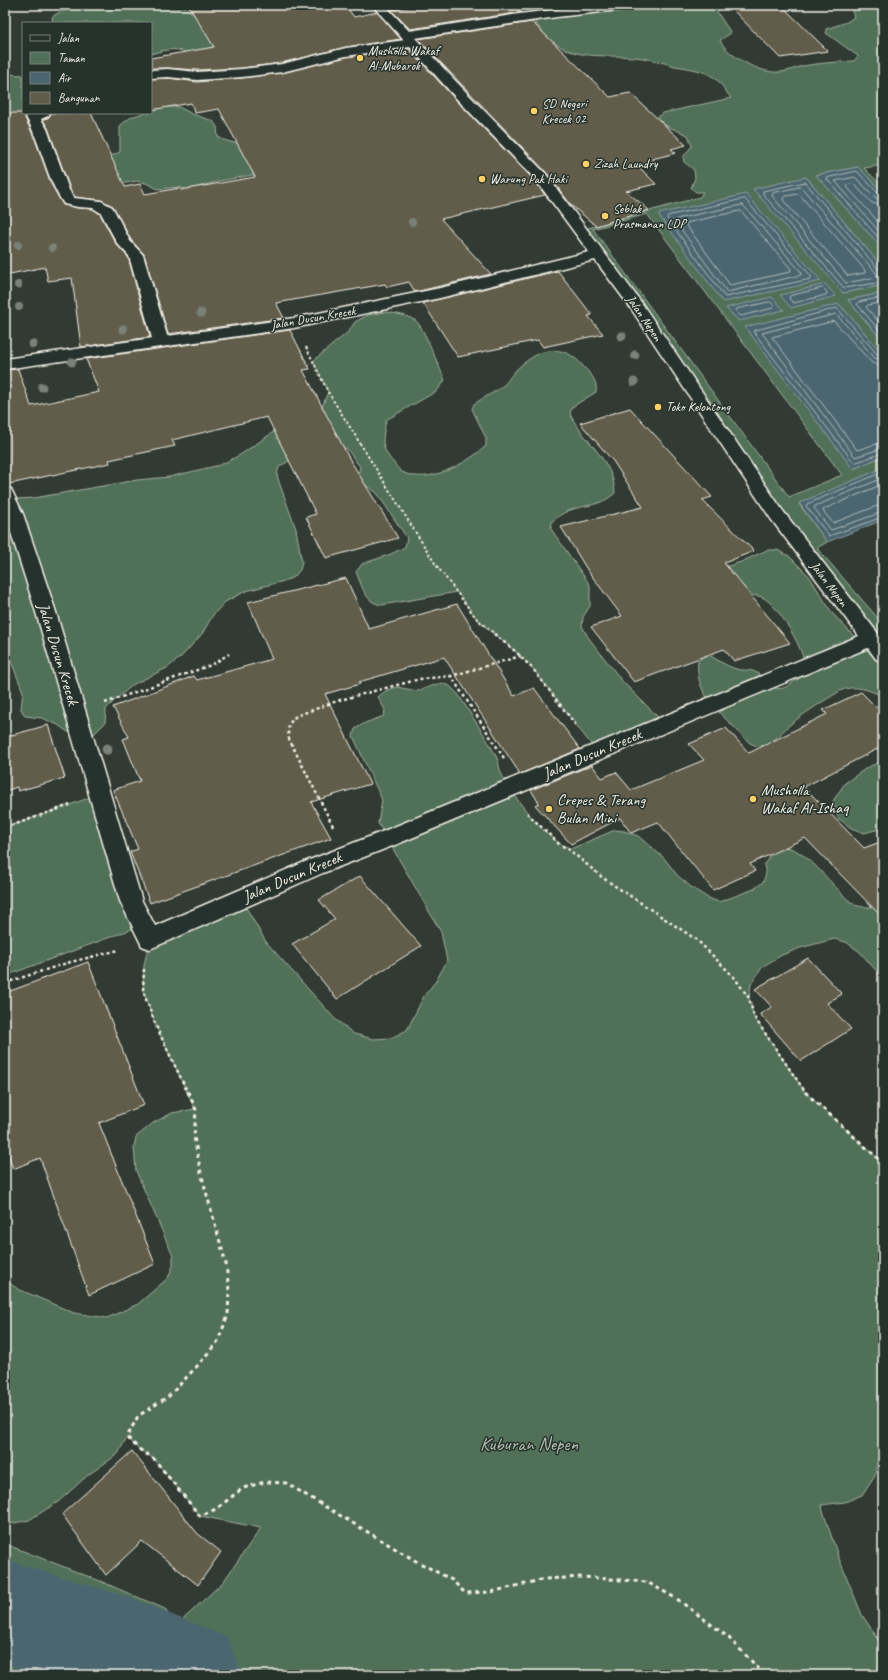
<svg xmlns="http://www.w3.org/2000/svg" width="888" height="1680" font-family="Caveat,sans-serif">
	<rect width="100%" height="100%" fill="#323b33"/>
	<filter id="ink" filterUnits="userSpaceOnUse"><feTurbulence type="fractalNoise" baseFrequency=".025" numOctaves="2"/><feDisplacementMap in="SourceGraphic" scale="8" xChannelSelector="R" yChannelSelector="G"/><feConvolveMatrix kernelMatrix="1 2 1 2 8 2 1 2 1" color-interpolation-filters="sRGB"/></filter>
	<g filter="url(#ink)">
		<!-- green -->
		<g fill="#517059" stroke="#a2b0a0" fill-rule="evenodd">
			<path d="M83 5H183L198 19 295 58 300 62 205 75C197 69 193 59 186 53 176 46 161 51 151 54V23H53L52 17 58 13Z"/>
			<path d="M537 5H722L717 12 731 33 720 40C727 56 761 74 779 72 787 72 795 68 803 66 819 63 837 62 854 61L858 56 826 33V29L847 22 854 17 850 5H883V165L864 168 883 187V192L858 167 816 175 883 249V268L806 177 843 293 883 285V293L848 300 883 341V354L839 304 853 469 883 456V468L799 504 827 542 817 548 883 624V654L581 230 700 197 703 192H696L691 188 695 178 694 170 684 162 683 157 692 146 688 135 671 128 654 119 663 113 731 98C725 91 721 82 713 77 703 70 688 68 675 66 665 63 654 60 643 58 597 52 567 66 535 23L536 13 539 8ZM647 214 842 475 789 497 593 229Z"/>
			<polygon points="5,74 23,75 23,113 43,113 5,123"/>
			<path d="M165 107H179L192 114 213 121 217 127 218 137C233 146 248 143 265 142L263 175H252L220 181 187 190 180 187 158 189 146 183 137 181 103 187 79 194 70 193 59 171C78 162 101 162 120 152V126C129 117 138 113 151 113V109Z"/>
			<path d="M386 312C397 314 407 315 416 321 424 327 439 368 445 380L437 391 386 420C385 427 383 435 383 441 384 450 388 457 394 463 396 466 399 470 402 472 428 486 467 463 486 446V438L472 409 474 404C484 397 496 392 505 384 509 379 512 374 517 369 538 349 562 341 583 366 590 374 598 380 596 392L572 407 570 414C583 441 614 460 615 493 600 507 586 504 568 511 562 513 557 518 552 521L551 529 590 585V606L583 617 582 626 588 637 622 681 665 724 597 752 533 669 515 651 489 630 477 619 457 592 382 605C365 603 362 586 356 572L362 564 391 554 405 547 407 538 377 493 361 482 358 475 360 467 347 449 338 447 297 456 279 467 277 475 280 485 296 529 302 563 300 570 294 577 284 581 246 591 225 602 213 615 202 634 181 657 167 668 134 684 116 699 106 709 105 723 94 734 68 732 58 725 42 718 25 716 21 709 23 692 5 645V493L17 499 34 498 137 480 169 477 220 465 240 455 275 431 322 407 328 392 313 361 348 332 355 322 368 315Z"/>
			<path d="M767 550H777L789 556 809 576 832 613 883 667V696C868 690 855 684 840 691 824 701 807 711 792 723 782 731 773 745 760 746 748 746 742 734 734 727 714 708 695 691 698 661L702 657 709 655C718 660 726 666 736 669 742 671 749 669 755 672 763 675 767 686 776 688 783 690 788 686 793 682 798 679 805 676 805 670 807 653 778 604 762 597 752 593 734 599 723 600L716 570 741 562Z"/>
			<path d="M441 683 450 686 458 694C471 715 486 736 497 758 499 762 499 768 501 773 510 793 551 848 573 848L615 830 624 831 638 836 664 858 677 875 691 887 708 898 719 902 754 889 763 882 766 874 764 865C768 859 771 852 778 849 801 837 837 895 855 905 862 908 875 907 883 906V982L880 975 860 952 846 942 834 939 800 948 782 955 763 966 751 984 749 998 754 1017 805 1092 883 1163V1427L875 1475 862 1495 845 1502 821 1505 838 1556 862 1615 883 1646V1675H5V1544L100 1581 165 1609 176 1626 223 1582 261 1528 200 1516 154 1459 139 1449 127 1437 118 1454 88 1475 58 1502 29 1520 5 1525V1280L18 1289 74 1313 107 1318 138 1304 168 1278 173 1266V1256L136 1171 134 1147 136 1137 153 1123 172 1113 195 1109 156 1026 143 991 144 965 150 939 241 899 266 942 335 1019 354 1034 373 1039 391 1038 407 1030 424 996 436 981 447 961 441 932 378 823 382 800 353 736 355 729 365 723 384 716 385 710 378 697 387 690 397 687 417 691Z"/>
			<polygon points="883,761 883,828 864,833 851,828 838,818 833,801 845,783 868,767"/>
			<polygon points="100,794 143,925 5,976 5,826 16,824"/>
		</g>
		<!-- water -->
		<g fill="#4b6671" stroke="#8f9ea1">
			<polygon points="858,167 883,192 883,249 816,175"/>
			<polygon points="806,177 883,268 883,285 843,293 753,189"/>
			<polygon points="746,194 821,281 723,302 658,214"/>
			<polygon points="825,284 836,296 791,308 780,295"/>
			<polygon points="883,293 883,341 848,300"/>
			<polygon points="772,297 784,310 739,321 726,308"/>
			<polygon points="839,304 883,354 883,456 853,469 745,327"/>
			<polygon points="883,468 883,520 827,542 799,503"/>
		</g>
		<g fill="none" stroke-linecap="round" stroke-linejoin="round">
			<!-- shore -->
			<g stroke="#b0b9b8" stroke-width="1">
				<polygon points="801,187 877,274 877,277 846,283 772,196 773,193"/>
				<polygon points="799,194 865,270 865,273 848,276 783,200 784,197"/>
				<polyline points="883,195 879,194 857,171 826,178 883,243"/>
				<polygon points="745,199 811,276 811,279 725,297 667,218 668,216"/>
				<polyline points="883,200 876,198 855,177 835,181 883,236"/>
				<polygon points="743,205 802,273 801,275 727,292 675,221 677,219"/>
				<polyline points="883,206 872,203 853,183 847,185 847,187 883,227"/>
				<polygon points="741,211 791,269 790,272 730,285 686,225 687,223"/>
				<polyline points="883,270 878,269 805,182 763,191 763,194 844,288 883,282"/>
				<polygon points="823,288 827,292 826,295 794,303 789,299 790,296"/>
				<polyline points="883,297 858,302 857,304 883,335"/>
				<polygon points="770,302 774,305 773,308 741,316 736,312 737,309"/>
				<polyline points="883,302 868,305 866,307 883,327"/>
				<polyline points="883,356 878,355 837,308 753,331 854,463 883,453"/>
				<polyline points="883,361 875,358 836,314 762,333 855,457 883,448"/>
				<polyline points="883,367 872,363 834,321 772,337 857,450 883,442"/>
				<polyline points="883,472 807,504 806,506 829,536 883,517"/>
				<polyline points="883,478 815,506 814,508 831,530 883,512"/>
				<polyline points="883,484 824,509 823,511 833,523 877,506 883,506"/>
			</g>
			<!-- river -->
			<polygon fill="#4b6671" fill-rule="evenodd" points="5,1560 128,1597 227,1637 242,1675 40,1675 5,1664"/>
		</g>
		<!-- building -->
		<g fill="#625d4b" stroke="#f4f1e8">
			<polygon points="188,5 345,5 354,17 377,12 401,39 346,47 282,63 242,68 197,70 168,68 151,68 151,58 214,47"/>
			<polygon points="418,5 514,5 522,12 410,29 391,10"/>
			<polygon points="728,5 781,5 828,51 780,58"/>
			<polygon points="532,22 610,97 630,93 686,145 671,149 676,153 652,159 656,163 639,167 656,184 626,191 649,210 596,226 571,205 546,172 418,39"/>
			<polygon points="409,49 455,99 534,180 545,195 441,219 491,274 415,292 409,282 387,287 385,284 276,303 284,318 168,334 144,254 131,240 113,206 101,200 75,197 70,189 48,128 43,120 49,117 51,113 91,113 125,187 140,184 145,194 180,188 181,190 255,177 219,109 195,113 191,103 151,110 151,79 168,78 197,82 242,78 282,73 346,57"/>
			<polygon points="5,113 29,113 25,118 35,139 51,184 63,205 78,208 93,209 100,214 116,244 128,257 150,337 81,347 72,278 48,281 45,267 5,275"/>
			<polygon points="558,271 592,315 588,316 603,334 543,347 538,340 458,357 423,303"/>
			<polygon points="290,330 310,369 303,370 349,458 398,538 326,558 306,517 316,514 267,417 172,440 175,446 109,460 110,463 9,484 5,466 5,370 18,369 31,406 99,392 86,359"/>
			<polygon points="630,408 712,497 702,500 754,551 724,563 790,643 734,661 724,649 634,682 591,627 622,616 588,571 561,527 643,507 613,461 580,423"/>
			<polygon points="346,578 369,629 457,604 514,696 534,688 580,749 520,774 444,657 359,682 360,684 325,694 370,784 311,802 331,838 150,903 130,852 138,849 113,790 140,781 123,739 129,737 113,707 194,676 197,680 272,659 248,602"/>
			<polygon points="861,692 883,714 883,746 804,787 864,848 883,841 883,918 805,838 750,864 755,871 713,890 658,822 631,833 620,818 571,844 535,805 539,803 531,790 592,765 602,778 616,772 631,790 704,760 689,744 726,728 749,753 827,714 823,710"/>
			<polygon points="48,725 65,778 18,791 17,787 5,791 5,737"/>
			<polygon points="360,876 421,946 337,999 292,944 335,919 319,900"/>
			<polygon points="808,958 842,994 827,1003 851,1029 801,1061 760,1014 772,1007 755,989"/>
			<polygon points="88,962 144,1105 99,1123 155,1264 89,1295 40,1158 13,1169 5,1144 5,993"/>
			<polygon points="132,1451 197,1533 221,1552 198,1585 142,1541 106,1575 62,1514"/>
		</g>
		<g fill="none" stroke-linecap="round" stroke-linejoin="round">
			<defs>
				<g id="service">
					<polygon points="413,39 417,40 419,43 417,46 346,56 282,72 242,77 197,80 168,77 151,78 151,70 168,69 197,72 242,69 282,64 346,48"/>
					<path d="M31 113H50L48 116 41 119 47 129 69 190 74 198 101 201 112 207 114 210 130 241 143 255 169 342 167 345 161 347 155 345 153 342 129 256 117 243 101 213 93 208 78 207 64 204C46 178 42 145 26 117Z"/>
				</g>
				<path id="minor" d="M372 5H385L409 31C483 20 558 5 634 5L632 8 628 9 557 17 415 38 466 92 545 173 641 302 783 511 883 640V661L876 659 868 648 395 845 323 873 150 949 142 946 120 901 35 609 5 514V487L11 489 23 514 55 609 142 901 155 926 307 861 379 833 859 636 771 519 630 307 595 260 440 298 294 328 5 369V359L294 318 440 288 589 252 535 179 456 98Z"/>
			</defs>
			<!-- service casing -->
			<use href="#service" stroke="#f4f1e8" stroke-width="3"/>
			<!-- minor casing -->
			<use href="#minor" stroke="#f4f1e8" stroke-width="3"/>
			<!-- path-far2 -->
			<polyline stroke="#f4f1e8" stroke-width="2" stroke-dasharray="2.5 2.5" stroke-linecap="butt" points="306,347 328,392 436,565 477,619 496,635"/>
			<!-- path-far1 -->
			<g stroke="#f4f1e8" stroke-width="2.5" stroke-dasharray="3 3" stroke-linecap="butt">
				<polyline points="494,634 515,651 533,669 578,728"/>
				<polyline points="105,703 211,665 229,654"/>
				<polyline points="504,758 451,676 521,656"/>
				<polyline points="527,813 560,845 567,848 603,878 697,940 734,977 749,998 754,1017 806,1093"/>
				<polyline points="5,826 16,824 70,805"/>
				<path d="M333 826 289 739C287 729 288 723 296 716L340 700 420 679 451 676"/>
				<polyline points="144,969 143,991 156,1026 188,1093"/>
				<polyline points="5,983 67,963 119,950"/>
			</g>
			<!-- path -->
			<g stroke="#f4f1e8" stroke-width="3" stroke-dasharray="4 4" stroke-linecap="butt">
				<polyline points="188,1092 196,1110 194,1137 201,1173 226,1264 229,1290 228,1315 218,1341 199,1364 169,1396 138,1416 127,1437 139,1449 154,1459 200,1516 216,1509 243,1488 265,1482 286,1483 416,1561 452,1580 465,1593 491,1592 545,1579 584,1577 647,1582 677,1599 728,1637 765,1675"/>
				<polyline points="805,1092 883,1163"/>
			</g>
			<!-- service -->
			<use href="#service" fill="#26332d" fill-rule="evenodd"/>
			<!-- minor -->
			<use href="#minor" fill="#26332d" fill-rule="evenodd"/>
		</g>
		<!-- trees -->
		<g fill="#798277">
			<circle cx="412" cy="222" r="4"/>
			<circle cx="18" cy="245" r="4"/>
			<circle cx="52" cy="248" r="4"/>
			<circle cx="18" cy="285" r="4"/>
			<circle cx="19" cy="307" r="4"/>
			<circle cx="201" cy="313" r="4.5"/>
			<circle cx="123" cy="329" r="4.5"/>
			<circle cx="622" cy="336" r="4.5"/>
			<circle cx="33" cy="344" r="4.5"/>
			<circle cx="635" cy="355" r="4.5"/>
			<circle cx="72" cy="362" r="4.5"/>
			<circle cx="634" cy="382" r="4.5"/>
			<circle cx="42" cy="387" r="4.5"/>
			<circle cx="107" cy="749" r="5.5"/>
		</g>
	</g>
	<!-- markers -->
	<g fill="#ffd166" stroke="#26332d" stroke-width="1.5">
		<circle cx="360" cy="58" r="4"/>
		<circle cx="534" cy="111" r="4"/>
		<circle cx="586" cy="164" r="4"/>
		<circle cx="482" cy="179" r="4"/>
		<circle cx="605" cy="216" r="4"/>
		<circle cx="658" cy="407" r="4"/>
		<circle cx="753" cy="799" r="4"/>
		<circle cx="549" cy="809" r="4"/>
	</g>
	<g text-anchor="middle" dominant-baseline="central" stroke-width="3" stroke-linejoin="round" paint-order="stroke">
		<!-- far-poi labels -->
		<g font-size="13" fill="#f4f1e8" stroke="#26332d" text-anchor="start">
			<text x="368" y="51">Musholla Wakaf<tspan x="368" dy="15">Al-Mubarok</tspan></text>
			<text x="542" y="104">SD Negeri<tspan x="542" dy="15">Krecek 02</tspan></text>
			<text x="594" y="164">Zizah Laundry</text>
			<text x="490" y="179">Warung Pak Haki</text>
			<text x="613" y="209">Seblak<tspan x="613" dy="15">Prasmanan LDP</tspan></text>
			<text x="666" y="407">Toko Kelontong</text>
		</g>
		<!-- far-street labels -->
		<g font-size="13" fill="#f4f1e8" stroke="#26332d">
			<text transform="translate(313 318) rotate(-10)">Jalan Dusun Krecek</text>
			<text transform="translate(644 318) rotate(56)">Jalan Nepen</text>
			<text transform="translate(829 584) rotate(53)">Jalan Nepen</text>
		</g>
		<!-- street labels -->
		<g font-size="16" fill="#f4f1e8" stroke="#26332d">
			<text transform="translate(58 654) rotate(73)">Jalan Dusun Krecek</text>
			<text transform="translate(592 754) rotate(-23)">Jalan Dusun Krecek</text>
			<text transform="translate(292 877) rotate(-23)">Jalan Dusun Krecek</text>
		</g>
		<!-- poi labels -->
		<g font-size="16" fill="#f4f1e8" stroke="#26332d" text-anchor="start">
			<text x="761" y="790">Musholla<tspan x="761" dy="18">Wakaf Al-Ishaq</tspan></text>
			<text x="557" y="800">Crepes &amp; Terang<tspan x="557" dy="18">Bulan Mini</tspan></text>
		</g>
		<!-- near-park labels -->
		<g font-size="19" fill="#b3bdaf" stroke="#26332d">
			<text x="529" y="1444">Kuburan Nepen</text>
		</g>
	</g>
	<!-- margin -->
	<rect width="888" height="1680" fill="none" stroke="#26332d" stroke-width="20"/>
	<rect x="10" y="10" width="868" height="1660" fill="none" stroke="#f4f1e8" stroke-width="1.5" filter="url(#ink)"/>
	<!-- legend -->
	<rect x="22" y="22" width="130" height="92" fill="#26332d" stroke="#787f78"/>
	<rect x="30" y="35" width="20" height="6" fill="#26332d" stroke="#787f78"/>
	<text x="58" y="42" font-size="12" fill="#f4f1e8">Jalan</text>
	<rect x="30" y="52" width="20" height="12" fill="#517059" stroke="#787f78"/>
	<text x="58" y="62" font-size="12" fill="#f4f1e8">Taman</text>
	<rect x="30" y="72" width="20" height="12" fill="#4b6671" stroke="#787f78"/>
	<text x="58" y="82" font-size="12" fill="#f4f1e8">Air</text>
	<rect x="30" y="92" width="20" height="12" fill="#625d4b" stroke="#787f78"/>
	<text x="58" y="102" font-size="12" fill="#f4f1e8">Bangunan</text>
</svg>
